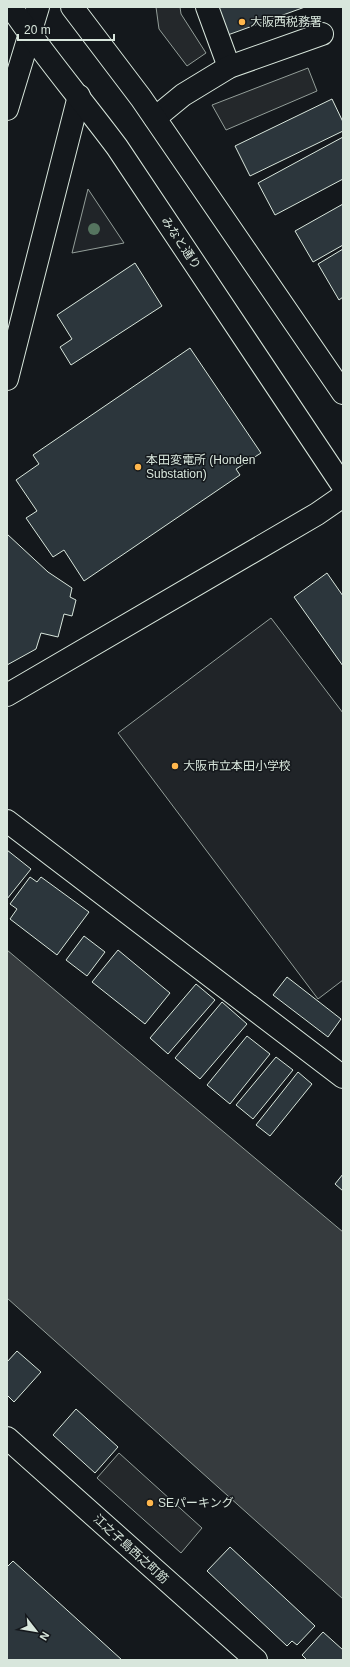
<svg xmlns="http://www.w3.org/2000/svg" width="350" height="1667" font-family="Arial,'Noto Sans JP',sans-serif">
	<rect width="100%" height="100%" fill="#14181c"/>
	<!-- green -->
	<g fill="#202428" stroke="#939e99">
		<polygon points="88,189 124,243 72,253"/>
		<polygon points="271,618 343,713 343,980 318,999 118,733"/>
	</g>
	<!-- parking -->
	<g fill="#24282b" stroke="#939e99">
		<polygon points="156,7 180,7 181,14 206,53 187,66 159,29"/>
		<polygon points="308,68 317,91 226,130 212,105"/>
		<polygon points="119,1453 202,1528 181,1553 97,1478"/>
	</g>
	<!-- water -->
	<polygon fill="#363b3e" stroke="#939e99" points="7,950 343,1232 343,1599 7,1298"/>
	<!-- building -->
	<g fill="#2c363c" stroke="#d8e6dc">
		<polygon points="214,7 305,7 225,36"/>
		<polygon points="332,99 343,122 343,131 250,176 235,146"/>
		<polygon points="343,137 343,179 275,215 258,183"/>
		<polygon points="343,204 343,245 313,262 295,231"/>
		<polygon points="343,249 343,297 339,300 318,264"/>
		<polygon points="135,263 162,306 71,365 60,347 72,339 57,315"/>
		<polygon points="190,348 261,453 236,469 240,475 84,581 64,550 53,557 26,518 37,511 16,480 39,464 33,455"/>
		<polygon points="7,534 48,572 72,588 70,597 76,600 72,616 64,614 58,637 41,633 36,649 7,665"/>
		<polygon points="327,573 343,596 343,666 294,597"/>
		<polygon points="7,850 31,869 7,899"/>
		<polygon points="30,877 37,882 41,877 89,912 57,955 10,919 17,909 10,904"/>
		<polygon points="84,936 105,952 87,976 66,960"/>
		<polygon points="118,950 170,993 145,1024 92,982"/>
		<polygon points="287,977 341,1019 328,1037 273,995"/>
		<polygon points="196,984 215,1000 168,1054 150,1038"/>
		<polygon points="222,1002 247,1024 200,1079 175,1058"/>
		<polygon points="247,1036 270,1054 230,1104 207,1085"/>
		<polygon points="276,1057 293,1070 253,1119 236,1105"/>
		<polygon points="298,1072 312,1084 270,1136 256,1125"/>
		<polygon points="343,1174 343,1191 335,1184"/>
		<polygon points="17,1351 41,1372 14,1402 7,1395 7,1362"/>
		<polygon points="76,1409 118,1447 95,1473 53,1435"/>
		<polygon points="230,1547 315,1626 297,1645 292,1641 287,1646 207,1571"/>
		<polygon points="13,1561 122,1660 7,1660 7,1567"/>
		<polygon points="323,1632 343,1650 343,1660 307,1660 302,1655"/>
	</g>
	<g fill="none" stroke-linecap="round" stroke-linejoin="round">
		<defs>
			<g id="minor">
				<polyline points="207,7 229,67"/>
				<polyline points="155,118 183,95 229,67 322,34"/>
				<polyline points="7,379 79,96"/>
				<polyline points="7,695 317,514 343,496"/>
				<polyline points="7,821 343,1077"/>
				<polyline points="7,1438 256,1660"/>
			</g>
			<polyline id="major" points="7,109 38,7"/>
			<g id="highway">
				<path d="M11 7C44 56 82 100 117 147L343 486"/>
				<polyline points="72,7 141,98 343,393"/>
			</g>
		</defs>
		<!-- minor casing -->
		<use href="#minor" stroke="#d8e6dc" stroke-width="24"/>
		<!-- major casing -->
		<use href="#major" stroke="#d8e6dc" stroke-width="24"/>
		<!-- highway casing -->
		<use href="#highway" stroke="#d8e6dc" stroke-width="24"/>
		<!-- minor -->
		<use href="#minor" stroke="#14181c" stroke-width="22"/>
		<!-- major -->
		<use href="#major" stroke="#14181c" stroke-width="22"/>
		<!-- highway -->
		<use href="#highway" stroke="#14181c" stroke-width="22"/>
	</g>
	<!-- trees -->
	<circle fill="#55745f" cx="94" cy="229" r="6"/>
	<!-- markers -->
	<g fill="#ffb74d" stroke="#14181c" stroke-width="1.5">
		<circle cx="242" cy="22" r="4"/>
		<circle cx="138" cy="467" r="4"/>
		<circle cx="175" cy="766" r="4"/>
		<circle cx="150" cy="1503" r="4"/>
	</g>
	<g text-anchor="middle" dominant-baseline="central" stroke-width="3" stroke-linejoin="round" paint-order="stroke">
		<!-- poi labels -->
		<g font-size="12" fill="#d8e6dc" stroke="#14181c" text-anchor="start">
			<text x="250" y="22">大阪西税務署</text>
			<text x="146" y="460">本田変電所 (Honden<tspan x="146" dy="14">Substation)</tspan></text>
			<text x="183" y="766">大阪市立本田小学校</text>
			<text x="158" y="1503">SEパーキング</text>
		</g>
		<!-- street labels -->
		<g font-size="12" fill="#d8e6dc" stroke="#14181c">
			<text transform="translate(181 243) rotate(56)">みなと通り</text>
			<text transform="translate(131 1549) rotate(42)">江之子島西之町筋</text>
		</g>
	</g>
	<!-- border -->
	<rect width="350" height="1667" fill="none" stroke="#d8e6dc" stroke-width="16"/>
	<!-- north arrow -->
	<g transform="translate(36 1631) rotate(121)" stroke="#14181c" stroke-width="3" paint-order="stroke">
	<path d="M0-3L7 15L0 10L-7 15Z" fill="#d8e6dc"/>
	<text y="-6" font-size="11" font-weight="bold" text-anchor="middle" fill="#d8e6dc">N</text>
	</g>
	<!-- scale -->
	<path d="M18 34v6h96v-6" fill="none" stroke="#d8e6dc" stroke-width="2"/>
	<text x="24" y="34" font-size="12" fill="#d8e6dc" stroke="#14181c" stroke-width="3" paint-order="stroke">20 m</text>
</svg>
